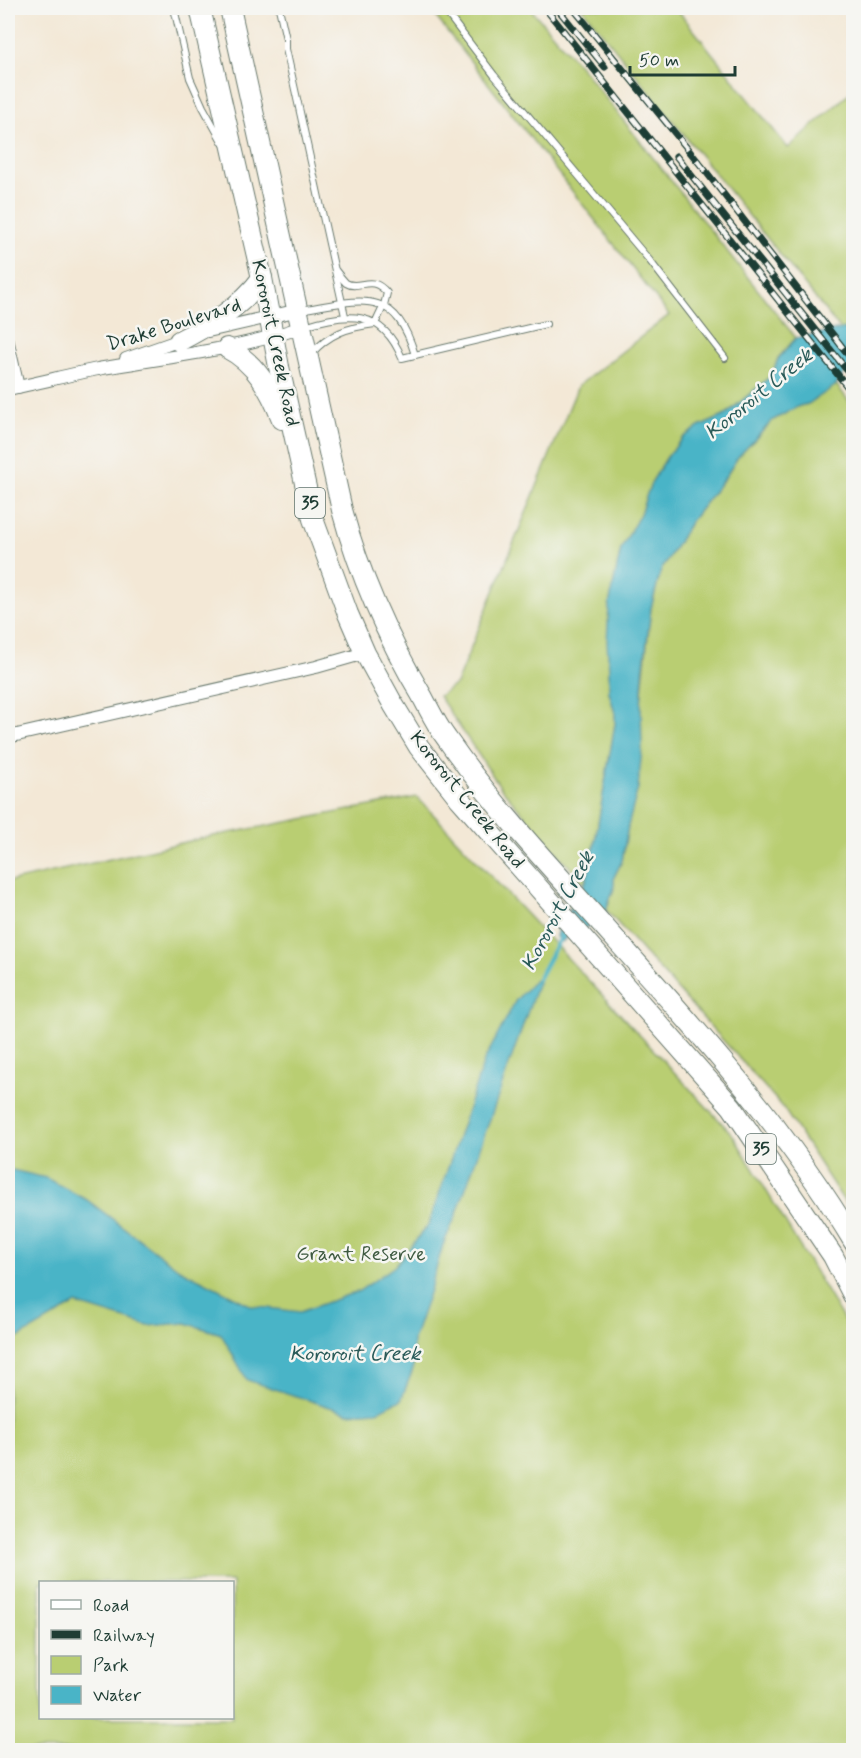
<svg xmlns="http://www.w3.org/2000/svg" width="861" height="1758" font-family="Mynerve,sans-serif">
	<rect width="100%" height="100%" fill="#f6f6f2"/>
	<filter id="ink" filterUnits="userSpaceOnUse"><feTurbulence type="fractalNoise" baseFrequency=".0167" numOctaves="2"/><feDisplacementMap in="SourceGraphic" scale="12" xChannelSelector="R" yChannelSelector="G"/><feConvolveMatrix kernelMatrix="1 2 1 2 8 2 1 2 1" color-interpolation-filters="sRGB"/></filter>
	<filter id="wash" filterUnits="userSpaceOnUse"><feTurbulence type="fractalNoise" baseFrequency=".008" numOctaves="4" result="noise"/><feDisplacementMap in="SourceGraphic" scale="24" xChannelSelector="R" yChannelSelector="G"/><feGaussianBlur stdDeviation="1.35" result="paint"/><feColorMatrix in="noise" values="0 0 0 0 0 0 0 0 0 0 0 0 0 0 0 0 0 1.4 0 .05"/><feComposite in="paint" operator="in"/></filter>
	<g filter="url(#wash)">
		<rect width="100%" height="100%" fill="#f3e8d6"/>
		<!-- green -->
		<g fill="#b9ce72" stroke="#6c8653" stroke-width="1.5" fill-rule="evenodd">
			<polygon points="429,8 530,8 585,72 796,338 778,358 772,375 724,416 699,427 684,437 667,457 651,483 640,514 621,549 609,605 609,692 615,713 615,724 592,859 584,884 501,788 439,696 456,684 578,386 669,315"/>
			<polygon points="582,8 676,8 788,148 853,90 853,345"/>
			<polygon points="836,384 854,408 853,1215 782,1106 606,910 614,888 614,877 622,861 628,826 651,608 661,570 691,521 726,476 738,457 773,420 799,406 808,404"/>
			<path d="M417 797 733 1135 845 1322 854 1348 853 1750H8V882L203 838ZM40 1582H232V1718H40Z"/>
		</g>
		<!-- water -->
		<g fill="#49b4c7" stroke="#34787e" stroke-width="1.5">
			<polygon points="853,327 853,361 835,386 808,404 799,406 773,420 738,457 726,476 691,521 661,570 651,608 643,673 641,707 642,749 638,788 628,826 622,861 614,877 614,888 604,915 589,926 570,934 562,942 556,937 557,931 586,881 592,859 615,724 615,713 609,692 609,670 607,642 609,605 621,549 640,514 651,483 667,457 684,437 699,427 724,416 772,375 778,359 796,338"/>
			<polygon points="541,974 456,1216 443,1245 429,1293 413,1340 413,1369 401,1400 377,1411 348,1413 247,1380 221,1334 186,1323 148,1326 76,1304 8,1344 8,1169 46,1178 87,1200 179,1269 252,1306 300,1312 359,1291 395,1266 429,1224 484,1061 516,1000"/>
		</g>
		<g fill="none" stroke-linecap="round" stroke-linejoin="round">
			<!-- stream -->
			<polyline stroke="#49b4c7" stroke-width="4.5" points="538,979 561,936"/>
		</g>
	</g>
	<g filter="url(#ink)">
		<g fill="none" stroke-linecap="round" stroke-linejoin="round">
			<defs>
				<g id="lane">
					<polyline points="174,8 190,78 203,107 223,143"/>
					<polyline points="279,8 286,39 286,49 345,316"/>
					<polyline points="443,8 494,75 650,261 725,358"/>
					<path d="M299 310C359 301 394 284 415 355"/>
					<path d="M304 326C347 312 382 309 402 358L546 324"/>
					<path d="M311 354C329 334 348 327 375 324L384 305 387 293C371 273 359 291 346 283 343 280 339 275 336 271"/>
				</g>
				<g id="street">
					<polyline points="208,331 299,310"/>
					<polyline points="8,343 18,387"/>
					<polyline points="126,359 186,338"/>
					<path d="M8 389C38 383 68 375 98 369 167 357 236 350 302 327"/>
					<polyline points="8,737 316,667 365,653"/>
				</g>
				<g id="primary">
					<polyline points="200,8 262,278 279,367 313,519 348,614 365,653 393,704 419,747 460,799 732,1107 833,1256 854,1297"/>
					<path d="M230 8 342 510C360 576 387 637 422 696 430 711 437 726 447 739 490 801 541 857 592 913 685 1017 782 1121 854 1242"/>
					<path d="M179 341C210 325 241 307 262 278"/>
					<path d="M227 348C256 363 270 389 282 419"/>
				</g>
			</defs>
			<!-- lane casing -->
			<use href="#lane" stroke="#69796d" stroke-width="8"/>
			<!-- street casing -->
			<use href="#street" stroke="#69796d" stroke-width="14"/>
			<!-- primary casing -->
			<use href="#primary" stroke="#69796d" stroke-width="22"/>
			<!-- lane -->
			<use href="#lane" stroke="#fff" stroke-width="6"/>
			<!-- street -->
			<use href="#street" stroke="#fff" stroke-width="12"/>
			<!-- primary -->
			<use href="#primary" stroke="#fff" stroke-width="20"/>
			<defs>
				<g id="rail">
					<polyline points="545,8 854,395"/>
					<polyline points="557,8 605,67"/>
					<polyline points="573,8 704,169 854,362"/>
					<polyline points="676,156 854,379"/>
				</g>
			</defs>
			<!-- rail casing -->
			<use href="#rail" stroke="#1f3d34" stroke-width="7"/>
			<!-- rail -->
			<use href="#rail" stroke="#f6f6f2" stroke-width="4.5" stroke-dasharray="14" stroke-linecap="butt"/>
		</g>
	</g>
	<g text-anchor="middle" dominant-baseline="central" stroke-width="5" stroke-linejoin="round" paint-order="stroke">
		<!-- shield labels -->
		<g fill="#f6f6f2" stroke="#60746d" stroke-width="1.5">
			<rect x="295" y="488" width="30" height="30" rx="4.5"/>
			<rect x="746" y="1134" width="30" height="30" rx="4.5"/>
		</g>
		<g font-size="18" font-weight="bold" fill="#1f3d34">
			<text x="310" y="503">35</text>
			<text x="761" y="1149">35</text>
		</g>
		<!-- street labels -->
		<g font-size="20" fill="#1f3d34" stroke="#f6f6f2">
			<text transform="translate(174 325) rotate(-17)">Drake Boulevard</text>
			<text transform="translate(275 343) rotate(78)">Kororoit Creek Road</text>
			<text transform="translate(467 800) rotate(51)">Kororoit Creek Road</text>
		</g>
		<!-- park labels -->
		<g font-size="20" fill="#3e5a40" stroke="#f6f6f2">
			<text x="361" y="1254">Grant Reserve</text>
		</g>
		<!-- water labels -->
		<g font-size="21" font-style="italic" fill="#2a5b59" stroke="#f6f6f2">
			<text transform="translate(759 394) rotate(-39)">Kororoit Creek</text>
			<text transform="translate(558 911) rotate(-62)">Kororoit Creek</text>
			<text x="355" y="1354">Kororoit Creek</text>
		</g>
	</g>
	<!-- margin -->
	<rect width="861" height="1758" fill="none" stroke="#f6f6f2" stroke-width="30"/>
	<!-- legend -->
	<rect x="39" y="1581" width="195" height="138" fill="#f6f6f2" stroke="#a0aca6" stroke-width="1.5"/>
	<rect x="51" y="1600" width="30" height="9" fill="#ffffff" stroke="#a0aca6" stroke-width="1.5"/>
	<text x="93" y="1611" font-size="18" fill="#1f3d34">Road</text>
	<rect x="51" y="1630" width="30" height="9" fill="#1f3d34" stroke="#a0aca6" stroke-width="1.5"/>
	<text x="93" y="1641" font-size="18" fill="#1f3d34">Railway</text>
	<rect x="51" y="1656" width="30" height="18" fill="#b9ce72" stroke="#a0aca6" stroke-width="1.5"/>
	<text x="93" y="1671" font-size="18" fill="#1f3d34">Park</text>
	<rect x="51" y="1686" width="30" height="18" fill="#49b4c7" stroke="#a0aca6" stroke-width="1.5"/>
	<text x="93" y="1701" font-size="18" fill="#1f3d34">Water</text>
	<!-- scale -->
	<path d="M630 66v9h105v-9" fill="none" stroke="#1f3d34" stroke-width="3"/>
	<text x="639" y="66" font-size="18" fill="#1f3d34" stroke="#f6f6f2" stroke-width="4.5" paint-order="stroke">50 m</text>
</svg>
